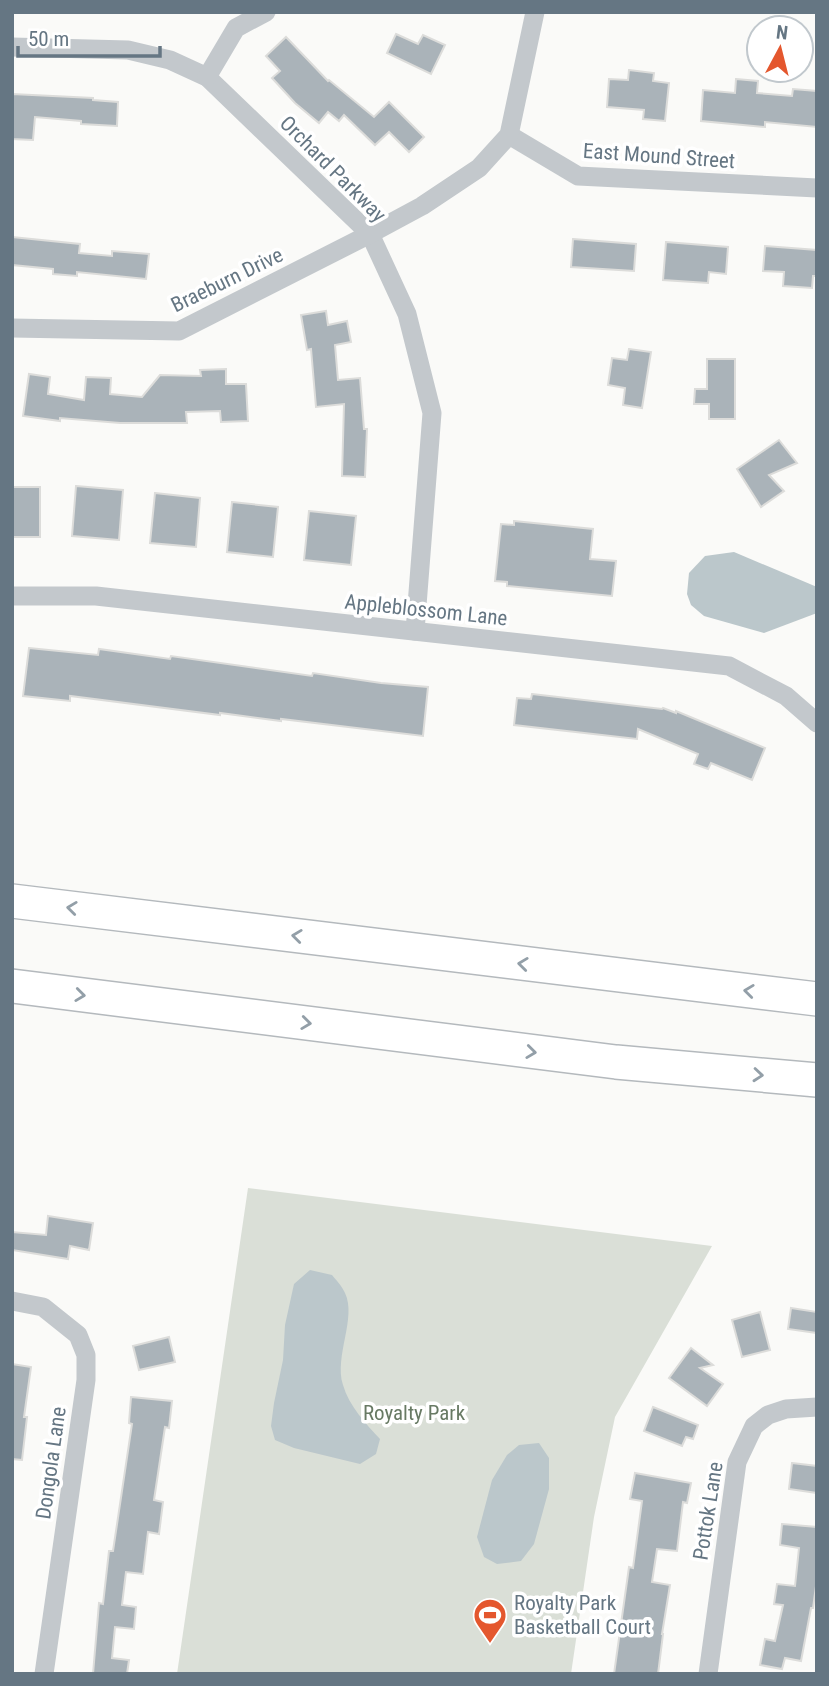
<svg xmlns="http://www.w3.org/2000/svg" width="829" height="1686" font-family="'Roboto Condensed',sans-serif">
	<rect width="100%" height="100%" fill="#fafaf8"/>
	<!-- green -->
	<polygon fill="#dadfd7" points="248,1188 712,1246 615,1417 594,1517 571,1674 177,1674"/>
	<!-- water -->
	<g fill="#bbc7cb">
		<polygon points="734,552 817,587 817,613 764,633 704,616 691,605 687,594 689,573 705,556"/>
		<path d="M310 1270 332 1275C336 1280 342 1286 345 1293 357 1318 334 1356 343 1385 349 1406 366 1424 380 1439L376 1454 360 1464 294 1448 275 1440 271 1426 274 1403 283 1360 285 1325 294 1284Z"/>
		<polygon points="539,1443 549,1458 549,1489 534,1544 521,1561 497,1564 484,1557 477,1537 492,1480 507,1455 519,1445"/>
	</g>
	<!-- building -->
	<g fill="#aab3b9" stroke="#dcdcda" stroke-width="2">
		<polygon points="396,34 418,44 423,35 445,45 431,74 387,53"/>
		<polygon points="286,37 328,81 329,80 374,117 389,102 424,137 409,152 389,132 375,145 344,115 339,121 328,112 319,123 295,103 272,78 280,71 266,56"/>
		<polygon points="629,70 654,73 653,81 669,83 665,121 643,119 644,110 607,107 609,79 628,80"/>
		<polygon points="736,79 758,81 757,93 792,96 793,89 817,91 817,127 765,122 765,127 701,121 703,90 735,93"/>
		<polygon points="12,94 93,98 93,100 118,102 117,126 81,124 81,121 35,117 33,140 12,139"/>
		<polygon points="12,237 80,244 79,253 112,256 112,251 149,254 146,279 77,272 77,276 53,274 53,269 12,265"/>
		<polygon points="573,239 636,244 634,271 571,267"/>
		<polygon points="666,242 728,247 726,274 709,272 708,283 663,280"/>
		<polygon points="765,246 817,250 817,276 813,276 812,288 783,286 784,272 763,271"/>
		<polygon points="326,311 328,325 347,321 351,342 335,345 338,380 360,378 364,429 367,429 365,477 342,476 344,404 316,407 311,349 307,350 301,315"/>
		<polygon points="629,349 651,352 642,408 623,405 625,388 608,385 612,358 627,360"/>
		<polygon points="707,359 735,359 735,419 709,419 709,404 694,404 695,389 707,389"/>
		<polygon points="226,369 226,384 246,384 248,421 221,422 220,411 186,412 187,423 120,423 60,418 60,421 23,416 29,374 50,377 48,394 84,400 86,377 111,378 110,394 142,397 160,375 201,376 200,370"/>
		<polygon points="779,440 797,463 769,475 784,491 761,507 737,469"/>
		<polygon points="76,486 123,490 119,540 72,536"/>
		<rect x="12" y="487" width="28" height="50"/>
		<polygon points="155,493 200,498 196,547 150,543"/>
		<polygon points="232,502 278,507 273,557 227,552"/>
		<polygon points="309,511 356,516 351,565 304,560"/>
		<polygon points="514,521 593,529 590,559 616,561 612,596 507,586 507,582 495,581 501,524 514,525"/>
		<polygon points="29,648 98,655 99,649 170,659 171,656 312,676 313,673 381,683 428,687 423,736 281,719 281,721 220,713 220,715 70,696 70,701 23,696"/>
		<polygon points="532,694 662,709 663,708 676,713 676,711 765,748 752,780 711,763 708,769 694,764 698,754 638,729 637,739 514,725 517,698 531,699"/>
		<polygon points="48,1216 93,1223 89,1250 70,1246 68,1259 12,1250 12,1232 46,1235"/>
		<polygon points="791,1308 817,1312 817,1333 788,1329"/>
		<polygon points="760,1312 770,1350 742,1357 732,1320"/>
		<polygon points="169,1337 175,1362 139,1370 133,1346"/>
		<polygon points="691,1348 713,1365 700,1368 723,1384 707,1406 669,1378"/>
		<polygon points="12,1364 31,1367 24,1417 27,1417 22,1460 12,1459"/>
		<polygon points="131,1397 172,1401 169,1428 165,1427 154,1500 163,1502 159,1534 148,1532 143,1574 126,1572 122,1605 136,1607 134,1629 115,1627 112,1658 129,1660 127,1674 93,1674 99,1603 103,1604 109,1551 113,1551 132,1424 129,1423"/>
		<polygon points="653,1407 698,1425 693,1439 686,1437 682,1446 644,1431"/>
		<polygon points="792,1463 817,1466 817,1493 789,1489"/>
		<polygon points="635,1473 691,1483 687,1503 683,1502 677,1551 657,1549 652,1582 670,1585 662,1634 663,1634 658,1674 614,1674 629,1567 633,1568 642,1501 630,1499"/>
		<polygon points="782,1524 817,1527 817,1579 813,1608 811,1608 801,1661 785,1658 782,1669 760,1665 765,1639 775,1641 783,1605 774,1604 777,1584 795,1586 799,1548 780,1545"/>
	</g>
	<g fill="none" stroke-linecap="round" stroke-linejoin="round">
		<defs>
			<g id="motorway">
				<polyline points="12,901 817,999"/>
				<polyline points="12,986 616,1062 817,1080"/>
			</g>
		</defs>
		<!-- motorway casing -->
		<use href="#motorway" stroke="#b4b9bd" stroke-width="36"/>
		<!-- minor -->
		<g stroke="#c3c8cc" stroke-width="19">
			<polyline points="12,47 128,50 170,60 207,77 370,234 407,314 432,413 415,631"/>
			<polyline points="207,77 236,28 266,12"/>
			<polyline points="509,135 578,176 817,188"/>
			<polyline points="12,328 179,331 370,234 422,206 479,168 509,135 535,12"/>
			<polyline points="12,596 96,596 729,666 786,696 817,723"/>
			<polyline points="12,1301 43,1307 78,1335 86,1355 86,1380 44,1674"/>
			<polyline points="708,1674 737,1462 754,1426 768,1415 786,1409 817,1407"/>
		</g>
		<!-- motorway -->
		<use href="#motorway" stroke="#fff" stroke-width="33"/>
	</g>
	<!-- one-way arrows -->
	<defs><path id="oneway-chevron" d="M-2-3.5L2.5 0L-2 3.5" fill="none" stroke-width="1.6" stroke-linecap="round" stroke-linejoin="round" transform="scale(1.75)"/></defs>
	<g stroke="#939fa8">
		<use href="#oneway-chevron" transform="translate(72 908) rotate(-173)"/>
		<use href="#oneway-chevron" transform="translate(297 936) rotate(-173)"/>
		<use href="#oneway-chevron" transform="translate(523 964) rotate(-173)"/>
		<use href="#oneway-chevron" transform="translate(749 991) rotate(-173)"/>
		<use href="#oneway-chevron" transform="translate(80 995) rotate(7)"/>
		<use href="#oneway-chevron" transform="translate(306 1023) rotate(7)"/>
		<use href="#oneway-chevron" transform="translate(531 1052) rotate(7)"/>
		<use href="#oneway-chevron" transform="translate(758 1075) rotate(5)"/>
	</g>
	<!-- icons -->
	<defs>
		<symbol id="stadium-pin" viewBox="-11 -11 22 30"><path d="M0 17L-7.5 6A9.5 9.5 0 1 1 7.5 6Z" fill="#e4572e" stroke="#fff"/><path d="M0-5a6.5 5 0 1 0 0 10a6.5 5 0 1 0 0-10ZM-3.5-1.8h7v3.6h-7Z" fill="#fff"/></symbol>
	</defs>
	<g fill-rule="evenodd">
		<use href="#stadium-pin" x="471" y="1596" width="38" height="52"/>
	</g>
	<g text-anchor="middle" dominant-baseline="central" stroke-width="7" stroke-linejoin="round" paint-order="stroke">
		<!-- street labels -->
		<g font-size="21" fill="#657683" stroke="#fff">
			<text transform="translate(659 156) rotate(4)">East Mound Street</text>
			<text transform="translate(333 169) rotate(45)">Orchard Parkway</text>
			<text transform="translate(227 280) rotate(-26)">Braeburn Drive</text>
			<text transform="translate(426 610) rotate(6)">Appleblossom Lane</text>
			<text transform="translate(51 1463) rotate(-82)">Dongola Lane</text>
			<text transform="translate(708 1511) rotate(-81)">Pottok Lane</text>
		</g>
		<!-- park labels -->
		<g font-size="21" fill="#687a64" stroke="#fff">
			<text x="414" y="1413">Royalty Park</text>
		</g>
		<!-- poi labels -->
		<g font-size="21" fill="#657683" stroke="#fff" text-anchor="start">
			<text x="514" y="1603">Royalty Park<tspan x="514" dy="24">Basketball Court</tspan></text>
		</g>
	</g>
	<!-- border -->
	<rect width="829" height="1686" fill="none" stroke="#657683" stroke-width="28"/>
	<!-- north arrow -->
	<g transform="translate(780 49) rotate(7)"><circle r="33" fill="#ffffff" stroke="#c1c8cd" stroke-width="2"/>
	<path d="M0-5L12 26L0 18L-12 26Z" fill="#e4572e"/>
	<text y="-10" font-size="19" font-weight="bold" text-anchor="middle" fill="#657683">N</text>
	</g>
	<!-- scale -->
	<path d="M18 46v10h142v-10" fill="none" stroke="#657683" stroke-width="3.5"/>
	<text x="28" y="46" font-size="21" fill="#657683" stroke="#ffffff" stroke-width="5" paint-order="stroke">50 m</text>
</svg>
